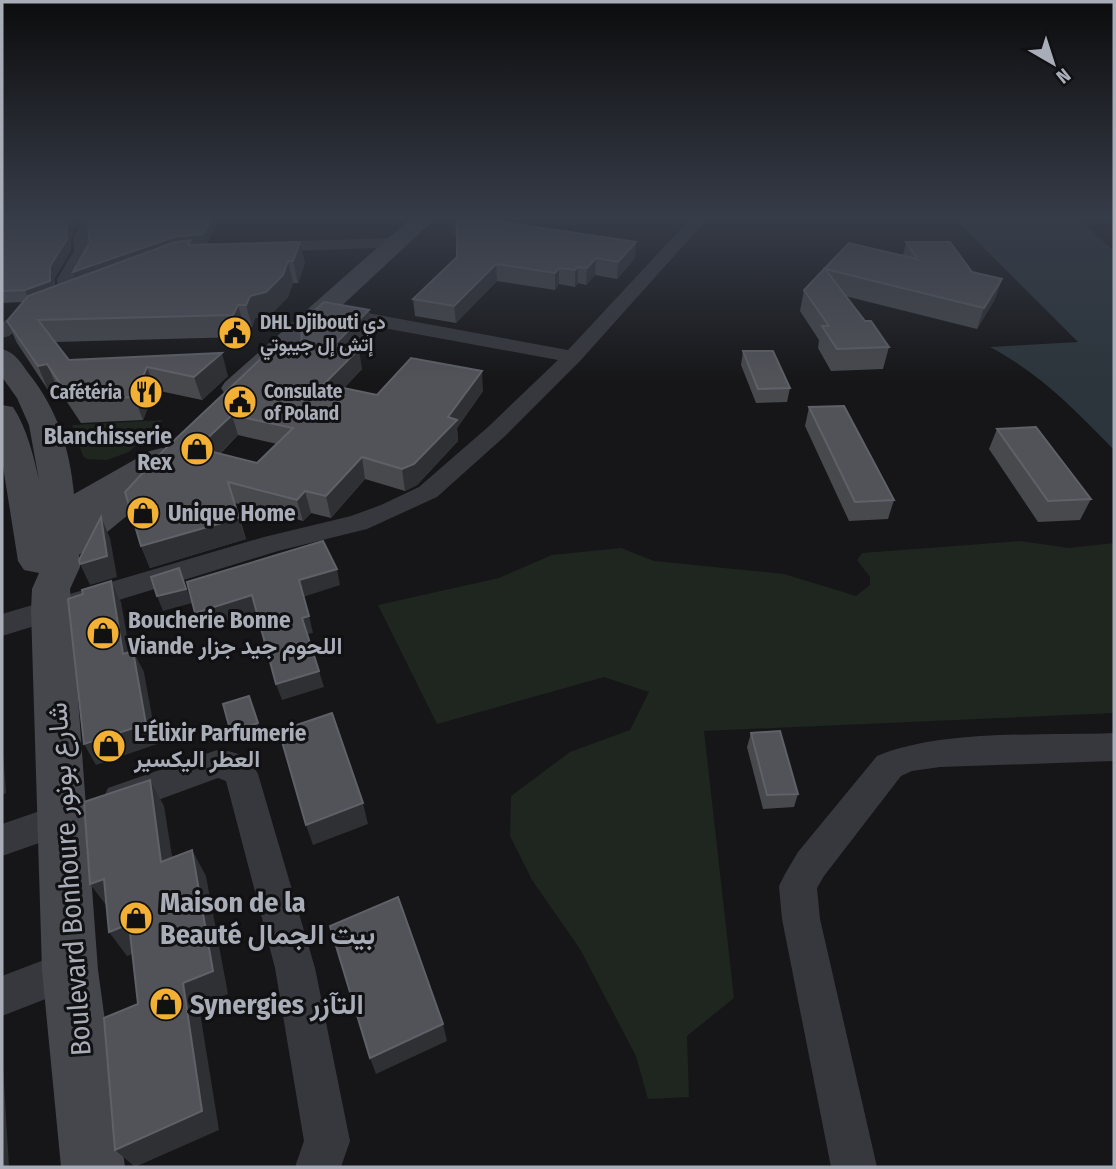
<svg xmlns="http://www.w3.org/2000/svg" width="1116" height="1169" font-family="'Fira Sans Condensed',Vazirmatn,sans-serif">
	<rect width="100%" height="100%" fill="#161618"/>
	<!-- green -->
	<g fill="#1e261f">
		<polygon points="163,420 129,452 107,460 87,459 83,456 72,425"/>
		<polygon points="1020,541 1069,548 1114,543 1114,713 704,731 734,998 687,1036 689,1097 648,1099 636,1056 580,949 532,880 510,836 511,796 570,752 630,730 649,692 604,677 437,724 378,605 499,578 552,555 621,548 654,561 784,574 856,596 870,585 870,577 857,560 862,553"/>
	</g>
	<!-- water -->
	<path fill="#2c353c" d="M953 217H1076L1114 251V450C1073 408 1042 375 990 347L1078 342Z"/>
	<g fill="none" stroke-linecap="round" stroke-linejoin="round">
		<!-- street -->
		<g fill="#37383d" fill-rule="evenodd">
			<polygon points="83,217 99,217 89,240 92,251 75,279 75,297 73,301 36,316 9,336 2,338 2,323 22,308 57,294 57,279 74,251 73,240"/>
			<polygon points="692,217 709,217 580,361 504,437 437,497 367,529 278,551 2,636 2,614 264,537 351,516 381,505 419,487 488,427 558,360 335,319 325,313 328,309 335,307 568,350"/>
			<polygon points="396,238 402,239 405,243 402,247 263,252 254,247 263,242"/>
			<path d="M1114 733V761L940 767 912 771 901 776 824 876 817 888 820 919 877 1167H831L782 919 779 886 785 874 798 852 877 756C943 729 1041 736 1114 733Z"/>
			<path d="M217 750C237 751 249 756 258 774L315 968 350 1141 341 1167H295L304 1141 275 968 226 781 218 778 120 814 108 810 103 799 108 788Z"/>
			<polygon points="72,800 85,805 90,816 85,827 2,856 2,824"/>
			<polygon points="70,950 84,956 90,970 84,984 2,1016 2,976"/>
		</g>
		<!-- secondary -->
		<g fill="#45474d" fill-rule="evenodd">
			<polygon points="412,217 437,217 247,394 236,397 225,394 221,388 225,382"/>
			<path d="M2 349C16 353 21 363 29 374 57 409 70 449 74 494L150 451 162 448 174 451 178 458 139 506 79 555 80 567 70 589 98 970 125 1167H61L42 970 31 610 32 589 39 573 24 570 18 561 2 460V405L13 407C27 428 34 458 39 480L29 425 17 398 2 377Z"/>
		</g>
	</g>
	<!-- wall -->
	<g fill="#47494d" fill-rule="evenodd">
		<polygon points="2,217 77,217 78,221 71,239 71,250 55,278 55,286 218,223 206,245 305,263 298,283 293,283 288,297 271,314 255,318 252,327 244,327 240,337 55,342 69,360 228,376 202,400 155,390 143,420 81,423 57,387 48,390 17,343 7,321 23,302 2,303"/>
		<polygon points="453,217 537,217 509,223 636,242 635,258 617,279 595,275 586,285 578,283 575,287 559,284 555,290 497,281 456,323 415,316 413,299 457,257 457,234 453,235"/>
		<polygon points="906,242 972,272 1002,279 995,299 977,329 845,296 865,321 889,347 883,369 831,371 818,348 819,340 800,311 804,290 849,243 903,256"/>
		<path d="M372 329 354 348 362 369 344 388 377 395 483 391 457 428 458 441 417 485 405 491 365 479 331 518 311 513 303 521 235 503 246 539 150 568 141 546 125 492 302 350ZM238 435 277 444 257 463 220 454Z"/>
		<polygon points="743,351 790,388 787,402 756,403 741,365"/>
		<polygon points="809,407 894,500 888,519 849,521 805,426"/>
		<polygon points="997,429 1091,499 1080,520 1038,522 989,449"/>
		<polygon points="751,733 798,794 794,807 763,809 747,747"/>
	</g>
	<!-- shaded-wall -->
	<g fill="#2f3033">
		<polygon points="71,217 77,217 78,221 71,239 71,250 55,278 54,292 30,302 25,290 50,266"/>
		<polygon points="212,217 217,217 218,223 206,245 78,283 73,272"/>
		<polygon points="464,217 537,217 465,233"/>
		<polygon points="457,218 459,234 453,235 452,219"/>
		<polygon points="300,242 305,263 298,283 293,261"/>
		<polygon points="636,242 635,258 617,279 618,262"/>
		<polygon points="596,258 595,275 586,285 587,268"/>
		<polygon points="288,261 293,283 288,297 271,314 255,318 252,327 246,305 250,296"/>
		<polygon points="496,264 497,281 456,323 454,306"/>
		<polygon points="578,267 578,283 575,287 575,270"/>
		<polygon points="559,268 559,284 555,290 555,273"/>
		<polygon points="1002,279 995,299 977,329 984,308"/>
		<polygon points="238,305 244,327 240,337 233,315"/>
		<polygon points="369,310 372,329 338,365 334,345"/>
		<polygon points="359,349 362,369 328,405 324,384"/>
		<polygon points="222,353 228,376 202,400 194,377"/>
		<polygon points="47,364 57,387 48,390 38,366"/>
		<polygon points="147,367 155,390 143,420 134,397"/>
		<polygon points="482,371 483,391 457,428 458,441 417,485 405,491 402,469 448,417"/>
		<polygon points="232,415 238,435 204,469 197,448"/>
		<polygon points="362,457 365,479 331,518 326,496"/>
		<polygon points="305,491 311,513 303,521 297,500"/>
		<polygon points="101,517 110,538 117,577 90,585 80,564"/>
		<polygon points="239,518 246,539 150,568 141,546"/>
		<polygon points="179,568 192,603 163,611 157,596"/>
		<polygon points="337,569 340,585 303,597 299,580"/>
		<polygon points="111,581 121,602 134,675 123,654"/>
		<polygon points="252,595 258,611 202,629 195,613"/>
		<polygon points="309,616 313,633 307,634 302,618"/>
		<polygon points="133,651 144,672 157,744 96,765 84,744"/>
		<polygon points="319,671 324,687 282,700 276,684"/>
		<polygon points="249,696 260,730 234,740 231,733"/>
		<polygon points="2,739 6,793 2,795"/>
		<polygon points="150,780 164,806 177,887 161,862"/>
		<polygon points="363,803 368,824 313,845 306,825"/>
		<polygon points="192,850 206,876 228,994 199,1006 219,1130 135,1167 115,1150 183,983"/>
		<polygon points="2,858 3,959 2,959"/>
		<polygon points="104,879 109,909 90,884"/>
		<polygon points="129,924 147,948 127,956 109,932"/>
		<polygon points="443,1024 447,1041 376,1074 370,1058"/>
		<polygon points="2,1049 9,1167 2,1167"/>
	</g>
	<!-- building -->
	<g fill="#525359" stroke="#5f6168" stroke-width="2" fill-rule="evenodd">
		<polygon points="2,217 71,217 66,228 67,239 50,266 50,281 25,290 2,291"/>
		<polygon points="93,217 212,217 203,234 174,237 73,272 90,242 88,229"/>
		<polygon points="453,217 469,217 636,242 618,262 596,258 587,268 578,267 575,270 559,268 555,273 496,264 454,306 413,299 457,257 457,218 452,219"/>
		<polygon points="191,240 188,245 300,242 293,261 288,261 283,275 266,292 250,296 246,305 238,305 233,315 38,320 69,360 222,353 194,377 147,367 134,397 71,400 47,364 38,366 7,321 28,296 175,242"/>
		<polygon points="906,242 950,242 972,272 1002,279 984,308 825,269 865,321 871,321 889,347 837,349 822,326 829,326 804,290 849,243 917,259"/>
		<path d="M324 302 369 310 334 345 359 349 324 384 377 395 411 358 482 371 448 417 457 420 414 464 402 469 362 457 326 496 305 491 297 500 228 482 239 518 141 546 125 492 165 449 268 352 302 350 301 323ZM232 415 293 428 257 463 197 448Z"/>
		<polygon points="743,351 773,351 790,388 758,389"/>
		<polygon points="844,406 894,500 855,502 809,407"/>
		<polygon points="1036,427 1091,499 1048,501 997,429"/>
		<polygon points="101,517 107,556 80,564 79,560"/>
		<polygon points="323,541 337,569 299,580 309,616 302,618 319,671 276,684 252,595 195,613 187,582"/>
		<polygon points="179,568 186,589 157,596 151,577"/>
		<polygon points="111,581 123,654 133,651 146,724 84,744 68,599 83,594 82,590"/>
		<polygon points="249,696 258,723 231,733 223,704"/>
		<polygon points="332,713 363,803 306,825 279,731"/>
		<polygon points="780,731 798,794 767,795 751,733"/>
		<polygon points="150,780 161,862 192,850 213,971 183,983 202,1111 115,1150 104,1018 138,1004 129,924 109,932 104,879 90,884 84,802"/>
		<polygon points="398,897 443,1024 370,1058 330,926"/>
	</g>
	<!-- sky -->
	<linearGradient id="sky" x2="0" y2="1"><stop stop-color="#0c0c0d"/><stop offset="0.57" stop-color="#363c48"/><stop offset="1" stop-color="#363c48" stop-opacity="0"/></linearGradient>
	<rect width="1116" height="381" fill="url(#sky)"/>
	<!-- icons -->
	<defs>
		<symbol id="civic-disc" viewBox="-11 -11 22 22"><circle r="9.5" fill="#f2b134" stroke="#111113"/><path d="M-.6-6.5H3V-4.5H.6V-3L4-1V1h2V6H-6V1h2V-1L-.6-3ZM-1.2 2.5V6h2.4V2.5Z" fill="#111"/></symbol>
		<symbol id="restaurant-disc" viewBox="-11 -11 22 22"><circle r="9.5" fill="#f2b134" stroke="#111113"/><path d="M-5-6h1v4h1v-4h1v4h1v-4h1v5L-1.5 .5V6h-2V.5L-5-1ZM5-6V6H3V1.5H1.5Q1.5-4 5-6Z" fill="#111"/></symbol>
		<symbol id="shop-disc" viewBox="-11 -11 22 22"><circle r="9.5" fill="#f2b134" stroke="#111113"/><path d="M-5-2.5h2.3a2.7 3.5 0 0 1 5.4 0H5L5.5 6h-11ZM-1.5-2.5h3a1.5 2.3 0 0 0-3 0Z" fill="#111"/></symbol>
	</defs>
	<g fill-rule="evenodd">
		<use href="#civic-disc" x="216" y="314" width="38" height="38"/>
		<use href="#restaurant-disc" x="127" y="373" width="38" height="38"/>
		<use href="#civic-disc" x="221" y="383" width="38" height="38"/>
		<use href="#shop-disc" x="178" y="430" width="38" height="38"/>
		<use href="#shop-disc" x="124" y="494" width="38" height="38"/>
		<use href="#shop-disc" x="84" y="614" width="38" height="38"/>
		<use href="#shop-disc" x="90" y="727" width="38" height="38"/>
		<use href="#shop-disc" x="117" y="899" width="38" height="38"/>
		<use href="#shop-disc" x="147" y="985" width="38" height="38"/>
	</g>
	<g text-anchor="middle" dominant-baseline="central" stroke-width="6" stroke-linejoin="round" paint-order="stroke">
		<!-- far-poi labels -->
		<g font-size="19" font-weight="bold" fill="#a8adb8" stroke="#111113" text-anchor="start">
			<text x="260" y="322">DHL Djibouti دي<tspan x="260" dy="22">إتش إل جيبوتي</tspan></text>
			<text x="264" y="391">Consulate<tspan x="264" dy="22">of Poland</tspan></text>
			<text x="122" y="392" text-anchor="end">Cafétéria</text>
		</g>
		<!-- poi labels -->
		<g font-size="23" font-weight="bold" fill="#a8adb8" stroke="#111113" text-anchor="start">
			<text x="172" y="436" text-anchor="end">Blanchisserie<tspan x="172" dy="26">Rex</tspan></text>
			<text x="168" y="513">Unique Home</text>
			<text x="128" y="620">Boucherie Bonne<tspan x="128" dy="26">Viande اللحوم جيد جزار</tspan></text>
			<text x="134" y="733">L'Élixir Parfumerie<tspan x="134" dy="26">العطر اليكسير</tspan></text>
		</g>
		<!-- near-street labels -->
		<g font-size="28" fill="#a8adb8" stroke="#111113">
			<text transform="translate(69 879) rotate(-94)">Boulevard Bonhoure شارع بونور</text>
		</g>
		<!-- near-poi labels -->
		<g font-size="28" font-weight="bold" fill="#a8adb8" stroke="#111113" text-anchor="start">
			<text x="160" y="902">Maison de la<tspan x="160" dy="32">Beauté بيت الجمال</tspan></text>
			<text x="190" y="1004">Synergies التآزر</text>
		</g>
	</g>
	<!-- border -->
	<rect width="1116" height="1169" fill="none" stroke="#a8adb8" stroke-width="7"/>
	<!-- north arrow -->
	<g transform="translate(1053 63) rotate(141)" stroke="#111113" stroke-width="5" paint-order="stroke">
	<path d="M0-5L12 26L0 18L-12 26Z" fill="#a8adb8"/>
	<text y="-10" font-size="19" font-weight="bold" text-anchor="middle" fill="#a8adb8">N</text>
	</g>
</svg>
